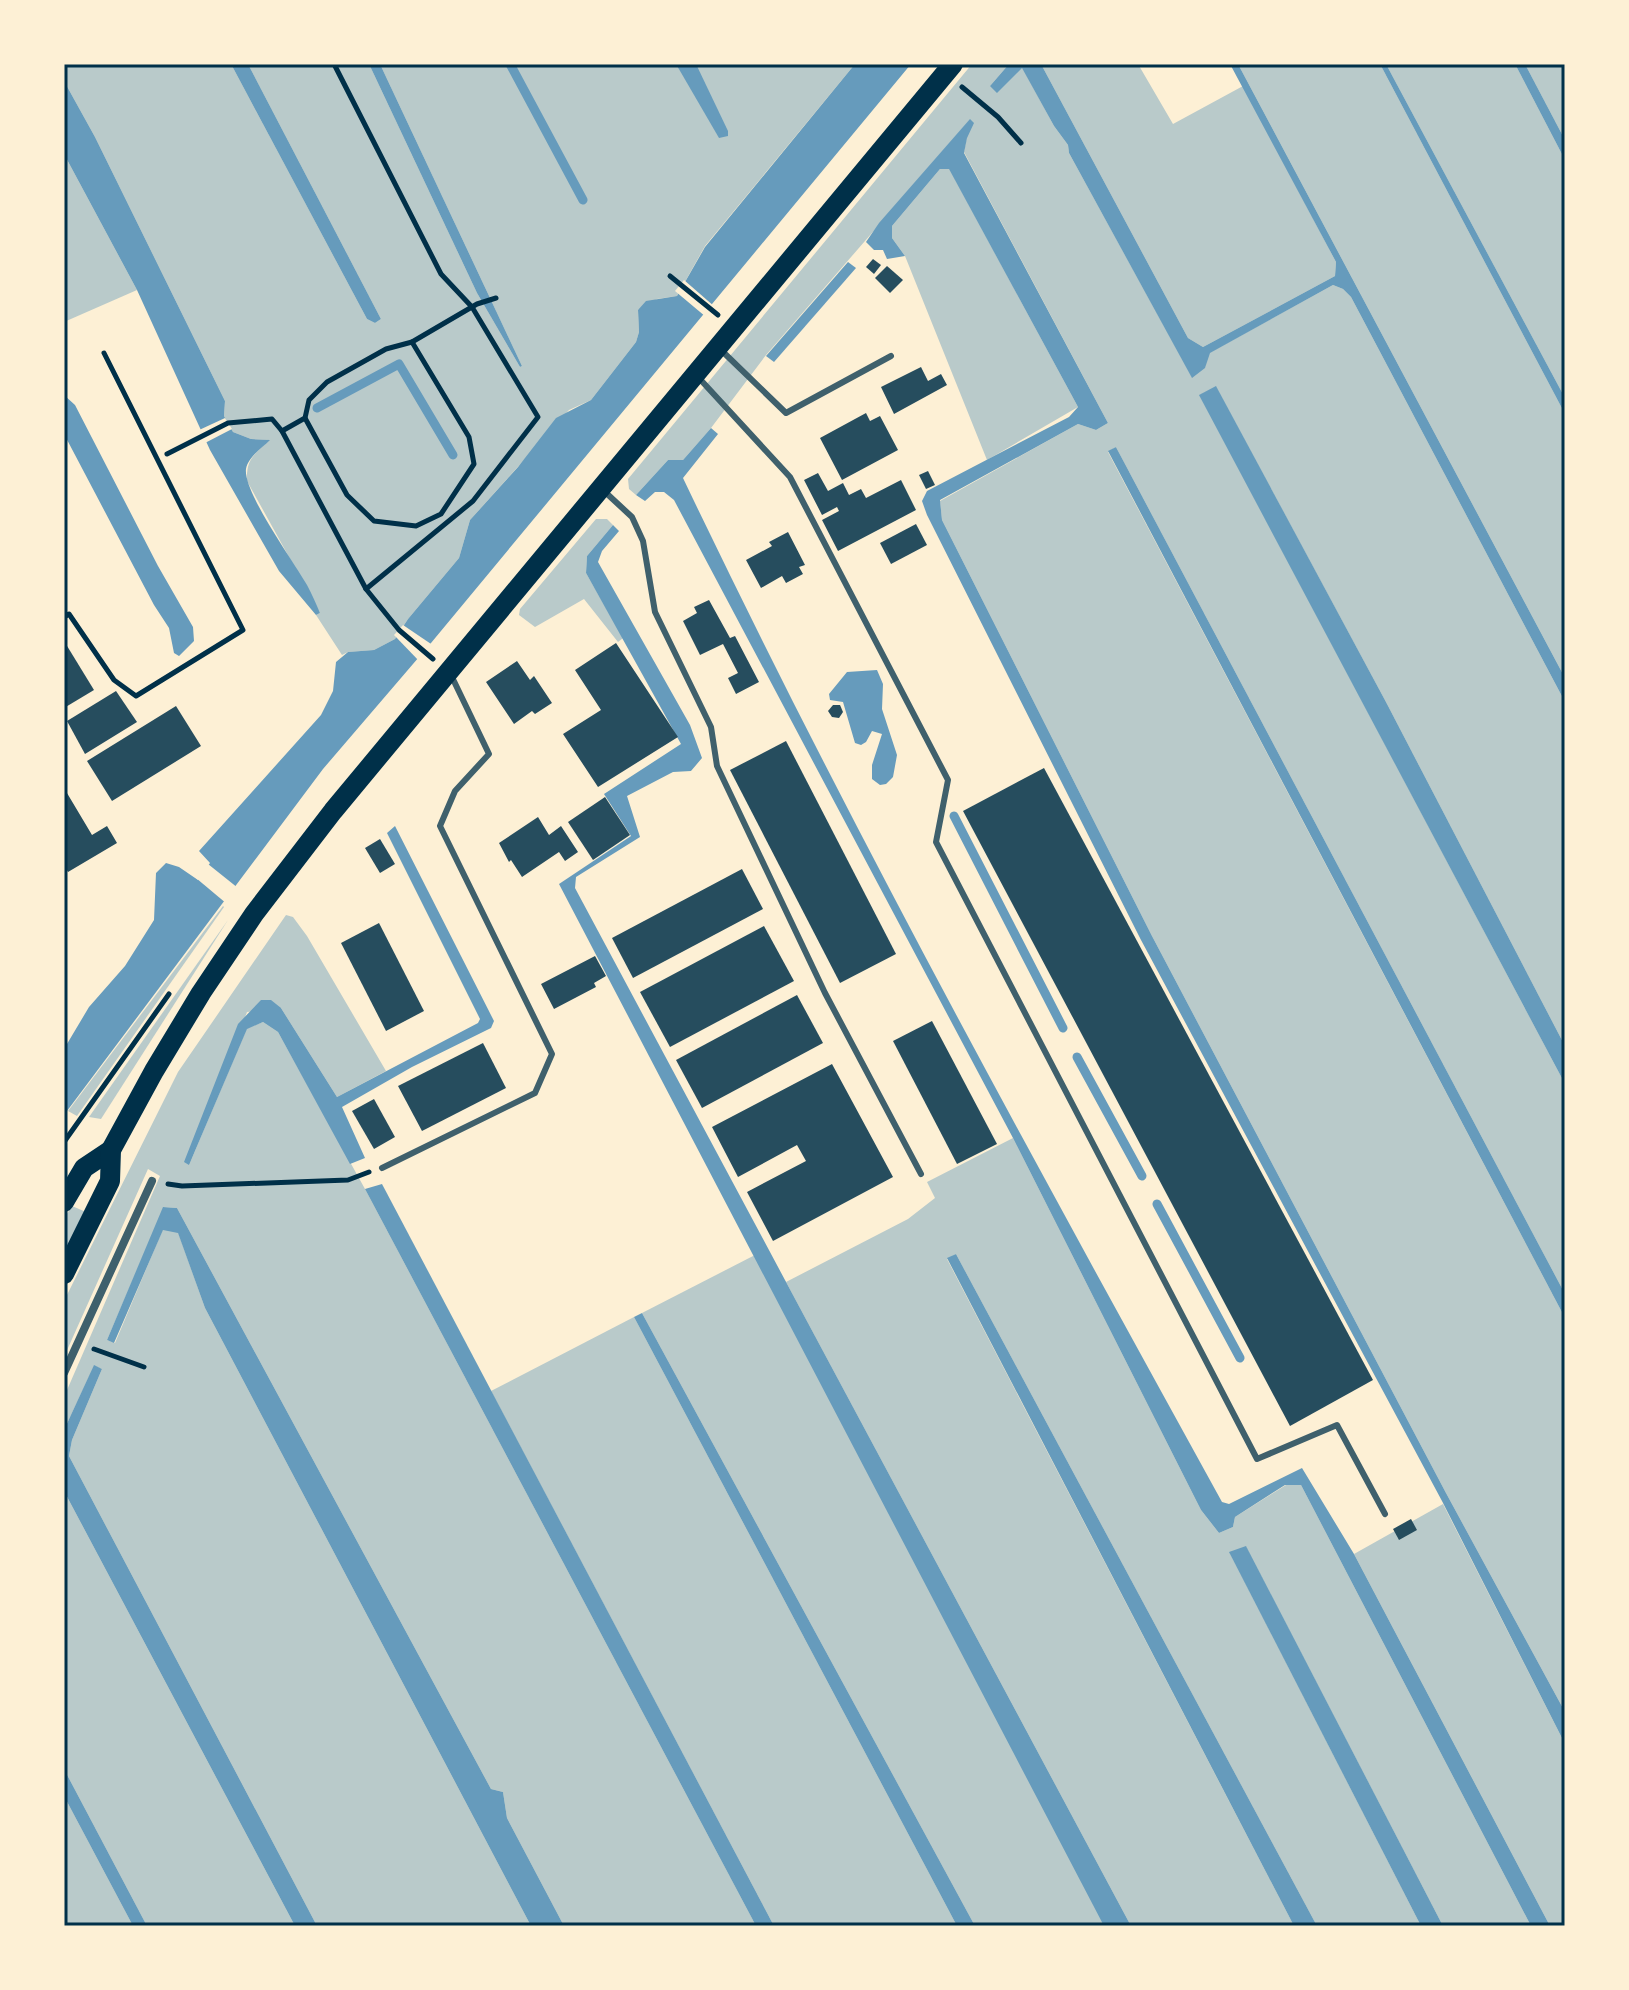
<svg xmlns="http://www.w3.org/2000/svg" width="1629" height="1990" font-family="Roboto,sans-serif">
	<rect width="100%" height="100%" fill="#fdf0d5"/>
	<!-- green -->
	<g fill="#b9caca">
		<path d="M64 64H231L367 319 375 323 381 319 248 64H369L477 293 520 367 522 366 380 64H855L705 246 677 296 657 299 638 310 639 332 636 342 591 400 569 410 470 520 459 558 408 619 395 639 374 650 348 652 342 655 316 615 320 613 247 481C246 459 254 455 269 440L251 439 233 432 224 416 225 401 95 137 64 81Z"/>
		<polygon points="972,64 1009,64 990,86 1022,67 1054,126 1068,145 1069,153 1192,377 1205,367 1209,353 1333,285 1343,289 1351,297 1565,702 1565,1046 1386,702 1216,387 1200,395 1565,1084 1565,1294 1116,447 1108,452 1565,1318 1565,1712 1446,1493 1152,936 942,520 940,501 1078,424 1096,430 1108,423 964,152 970,120 766,355 711,428 683,460 668,460 636,495 629,489 628,479"/>
		<polygon points="1041,64 1138,64 1173,124 1243,86 1336,262 1335,276 1203,347 1188,338"/>
		<polygon points="1238,64 1380,64 1565,414 1565,678"/>
		<polygon points="1386,64 1515,64 1565,160 1565,398"/>
		<polygon points="1525,64 1565,64 1565,140"/>
		<polygon points="64,154 137,290 64,322"/>
		<polygon points="949,168 1078,407 987,460 905,256 892,238 892,226 940,169"/>
		<polygon points="596,519 607,519 613,525 587,556 586,573 623,638 618,642 584,599 535,627 519,615 520,609"/>
		<polygon points="223,906 224,907 77,1116 68,1111"/>
		<polygon points="286,915 293,917 307,936 386,1071 337,1097 281,1008 247,1012 189,1165 247,1028 263,1022 278,1032 365,1189 756,1926 564,1926 507,1818 503,1792 491,1789 177,1208 164,1207 107,1340 115,1343 163,1229 178,1232 205,1308 531,1926 317,1926 69,1456 72,1440 102,1369 94,1366 64,1430 64,1397 160,1176 148,1169 64,1357 64,1301 178,1072"/>
		<polygon points="228,920 101,1119 89,1117"/>
		<polygon points="1013,1138 1201,1510 1219,1533 1233,1527 1235,1517 1286,1485 1301,1485 1531,1926 1443,1926 1246,1547 1230,1553 1421,1926 1317,1926 956,1254 947,1259 1294,1926 1131,1926 786,1282 908,1219 935,1198 927,1182"/>
		<polygon points="72,1206 86,1212 64,1256 64,1218"/>
		<polygon points="755,1255 1105,1926 975,1926 642,1313"/>
		<polygon points="634,1317 957,1926 774,1926 491,1391"/>
		<polygon points="64,1491 295,1926 147,1926 64,1769"/>
		<polygon points="1443,1504 1565,1744 1565,1926 1550,1926 1354,1554"/>
		<polygon points="64,1796 133,1926 64,1926"/>
	</g>
	<!-- water -->
	<g fill="#669bbc">
		<polygon points="231,64 248,64 381,319 375,323 367,319"/>
		<polygon points="369,64 380,64 522,366 520,367 477,293"/>
		<polygon points="676,64 696,64 728,131 728,136 719,138"/>
		<polygon points="855,64 911,64 431,643 323,769 64,1115 64,1049 89,1007 125,966 154,920 156,873 166,863 179,867 198,880 210,863 199,851 321,715 333,691 336,662 348,652 374,650 395,639 408,619 459,558 470,520 518,467 556,418 591,400 636,342 639,332 638,310 646,301 677,296 705,247"/>
		<polygon points="1009,64 1041,64 1188,338 1203,347 1335,276 1336,262 1230,64 1238,64 1565,678 1565,702 1351,297 1343,289 1333,285 1210,353 1205,368 1192,378 1069,153 1068,145 1054,126 1022,68 997,93 990,86"/>
		<polygon points="1380,64 1386,64 1565,398 1565,414"/>
		<polygon points="1515,64 1525,64 1565,140 1565,160"/>
		<path d="M64 81 95 137 225 401 224 416 233 432 251 439 270 440C262 448 248 457 246 469 243 492 294 562 307 585 312 594 316 604 320 613L316 615 279 571 210 450 137 290 64 154Z"/>
		<polygon points="970,119 974,123 967,138 964,153 1108,423 1096,430 1078,424 940,500 942,520 1152,936 1446,1493 1565,1712 1565,1744 1442,1501 1141,940 927,515 922,501 927,491 1069,417 1078,407 949,169 940,169 892,226 892,238 905,256 887,259 883,250 874,250 866,242 879,223"/>
		<polygon points="848,262 856,268 774,362 766,356"/>
		<polygon points="1216,386 1386,702 1565,1046 1565,1084 1199,395"/>
		<polygon points="64,395 75,405 158,566 193,627 194,641 179,656 174,653 169,628 154,605 64,434"/>
		<path d="M711 428 718 434 683 478C849 826 1036 1164 1222 1502L1229 1504 1302 1468 1354 1554 1550 1926H1531L1301 1485H1285L1235 1517 1233 1527 1219 1533 1201 1510 1013 1138 674 500 664 492H655L645 501 636 495 668 460H683Z"/>
		<polygon points="1116,447 1565,1294 1565,1318 1108,451"/>
		<polygon points="613,525 619,531 602,551 598,562 690,725 702,758 691,771 673,772 627,796 640,837 576,877 575,888 1131,1926 1104,1926 559,884 631,836 604,794 681,744 586,573 587,556"/>
		<polygon points="877,670 883,684 882,709 897,755 893,777 886,784 880,785 872,779 872,765 882,734 872,731 866,742 861,745 855,743 843,702 830,700 829,694 847,672"/>
		<polygon points="395,826 494,1021 491,1028 412,1067 342,1107 365,1158 350,1164 278,1032 263,1022 247,1029 189,1165 184,1162 238,1024 261,1000 271,1000 281,1008 337,1097 478,1023 480,1019 387,833"/>
		<polygon points="382,1184 774,1926 756,1926 365,1189"/>
		<polygon points="163,1207 177,1208 491,1789 503,1792 507,1818 564,1926 531,1926 205,1308 178,1233 163,1230 114,1343 107,1340"/>
		<polygon points="956,1254 1317,1926 1294,1926 947,1258"/>
		<polygon points="642,1313 975,1926 957,1926 634,1317"/>
		<polygon points="94,1365 102,1369 72,1440 69,1456 317,1926 295,1926 64,1491 64,1430"/>
		<polygon points="1246,1546 1443,1926 1421,1926 1229,1552"/>
		<polygon points="64,1769 147,1926 133,1926 64,1796"/>
	</g>
	<!-- pier -->
	<g fill="#fdf0d5">
		<polygon points="684,280 715,307 706,317 675,291"/>
		<polygon points="225,418 232,429 203,444 197,431"/>
		<polygon points="403,625 434,646 420,662 394,635"/>
		<polygon points="208,864 238,888 227,904 196,878"/>
	</g>
	<g fill="none" stroke-linecap="round" stroke-linejoin="round">
		<!-- stream -->
		<g stroke="#669bbc" stroke-width="9">
			<polyline points="510,64 583,200"/>
			<polyline points="317,408 399,364 453,455"/>
			<polyline points="954,816 1063,1028"/>
			<polyline points="1077,1057 1142,1176"/>
			<polyline points="1157,1204 1240,1358"/>
		</g>
	</g>
	<!-- building -->
	<g fill="#264d5e">
		<polygon points="873,259 881,265 874,274 866,267"/>
		<polygon points="887,266 903,280 890,293 875,278"/>
		<polygon points="921,367 928,381 941,374 947,385 894,414 881,387"/>
		<polygon points="866,413 870,421 880,416 898,450 842,480 820,438"/>
		<polygon points="928,471 935,485 926,489 919,475"/>
		<polygon points="818,473 828,491 843,483 849,495 861,489 866,498 901,480 916,510 838,551 822,520 839,511 837,507 822,515 804,480"/>
		<polygon points="916,524 927,545 891,564 880,543"/>
		<polygon points="788,532 805,565 799,567 803,574 786,583 782,576 761,588 746,560 772,546 769,542"/>
		<polygon points="709,600 730,638 735,636 759,682 736,694 728,678 738,673 723,644 700,655 683,621 697,613 694,607"/>
		<polygon points="64,641 94,690 64,708"/>
		<polygon points="616,643 678,737 598,787 563,734 601,710 575,670"/>
		<polygon points="517,661 530,680 534,676 552,703 535,714 532,711 514,724 486,682"/>
		<polygon points="116,691 137,722 85,754 67,721"/>
		<polygon points="833,705 840,705 843,712 839,718 832,717 828,711"/>
		<polygon points="176,706 201,746 112,801 87,761"/>
		<polygon points="786,741 896,954 840,983 730,770"/>
		<polygon points="1044,768 1373,1380 1290,1426 963,811"/>
		<polygon points="64,788 92,835 107,826 117,843 68,872 64,865"/>
		<polygon points="605,797 630,835 593,860 568,822"/>
		<polygon points="538,817 549,835 561,826 578,852 565,861 559,852 522,877 511,860 509,862 499,843"/>
		<polygon points="380,839 395,864 380,873 365,848"/>
		<polygon points="742,869 763,909 633,978 612,938"/>
		<polygon points="379,923 424,1011 386,1031 341,943"/>
		<polygon points="764,926 794,981 670,1047 640,992"/>
		<polygon points="595,956 606,976 594,983 596,987 554,1009 541,984"/>
		<polygon points="797,995 823,1043 702,1108 676,1060"/>
		<polygon points="932,1021 997,1144 957,1164 893,1041"/>
		<polygon points="483,1043 506,1088 422,1131 398,1086"/>
		<polygon points="832,1064 893,1177 773,1241 747,1192 806,1161 797,1145 738,1177 712,1127"/>
		<polygon points="374,1099 395,1137 374,1149 352,1111"/>
		<polygon points="1411,1519 1417,1530 1399,1540 1393,1529"/>
	</g>
	<g fill="none" stroke-linecap="round" stroke-linejoin="round">
		<!-- path -->
		<g stroke="#003049" stroke-width="5">
			<polyline points="334,64 441,274 472,307 538,417 473,501 366,589"/>
			<polyline points="962,87 998,117 1021,143"/>
			<polyline points="670,276 718,315"/>
			<polyline points="305,418 347,495 374,521 416,526 441,514 474,464 469,437 412,342"/>
			<polyline points="282,431 305,418 309,400 327,382 386,349 412,342 477,304 496,298"/>
			<polyline points="167,454 228,423 272,419 282,431 366,589 399,630 433,659"/>
			<polyline points="64,617 69,614 114,680 136,696 243,630 104,353"/>
			<polyline points="64,1142 169,994"/>
			<polyline points="168,1184 182,1186 348,1180 369,1172"/>
			<polyline points="94,1349 144,1367"/>
		</g>
		<!-- service -->
		<g stroke="#3f606c" stroke-width="6">
			<polyline points="721,350 786,413 891,356"/>
			<polyline points="698,377 790,477 948,780 936,842 1257,1459 1337,1425 1385,1514"/>
			<polyline points="604,491 632,517 643,541 655,612 711,727 717,766 825,993 921,1174"/>
			<polyline points="382,1168 535,1093 552,1054 440,826 455,791 489,754 451,675"/>
		</g>
		<!-- minor -->
		<polyline stroke="#3f606c" stroke-width="8" points="64,1373 152,1181"/>
		<!-- primary -->
		<g stroke="#003049" stroke-width="20">
			<polyline points="64,1202 84,1168 111,1150"/>
			<polyline points="64,1274 110,1181 111,1150 154,1071 201,993 254,914 333,811 953,64"/>
		</g>
	</g>
	<!-- border -->
	<rect width="1629" height="1990" fill="none" stroke="#fdf0d5" stroke-width="132"/>
	<rect x="66" y="66" width="1497" height="1858" fill="none" stroke="#003049" stroke-width="3"/>
</svg>
